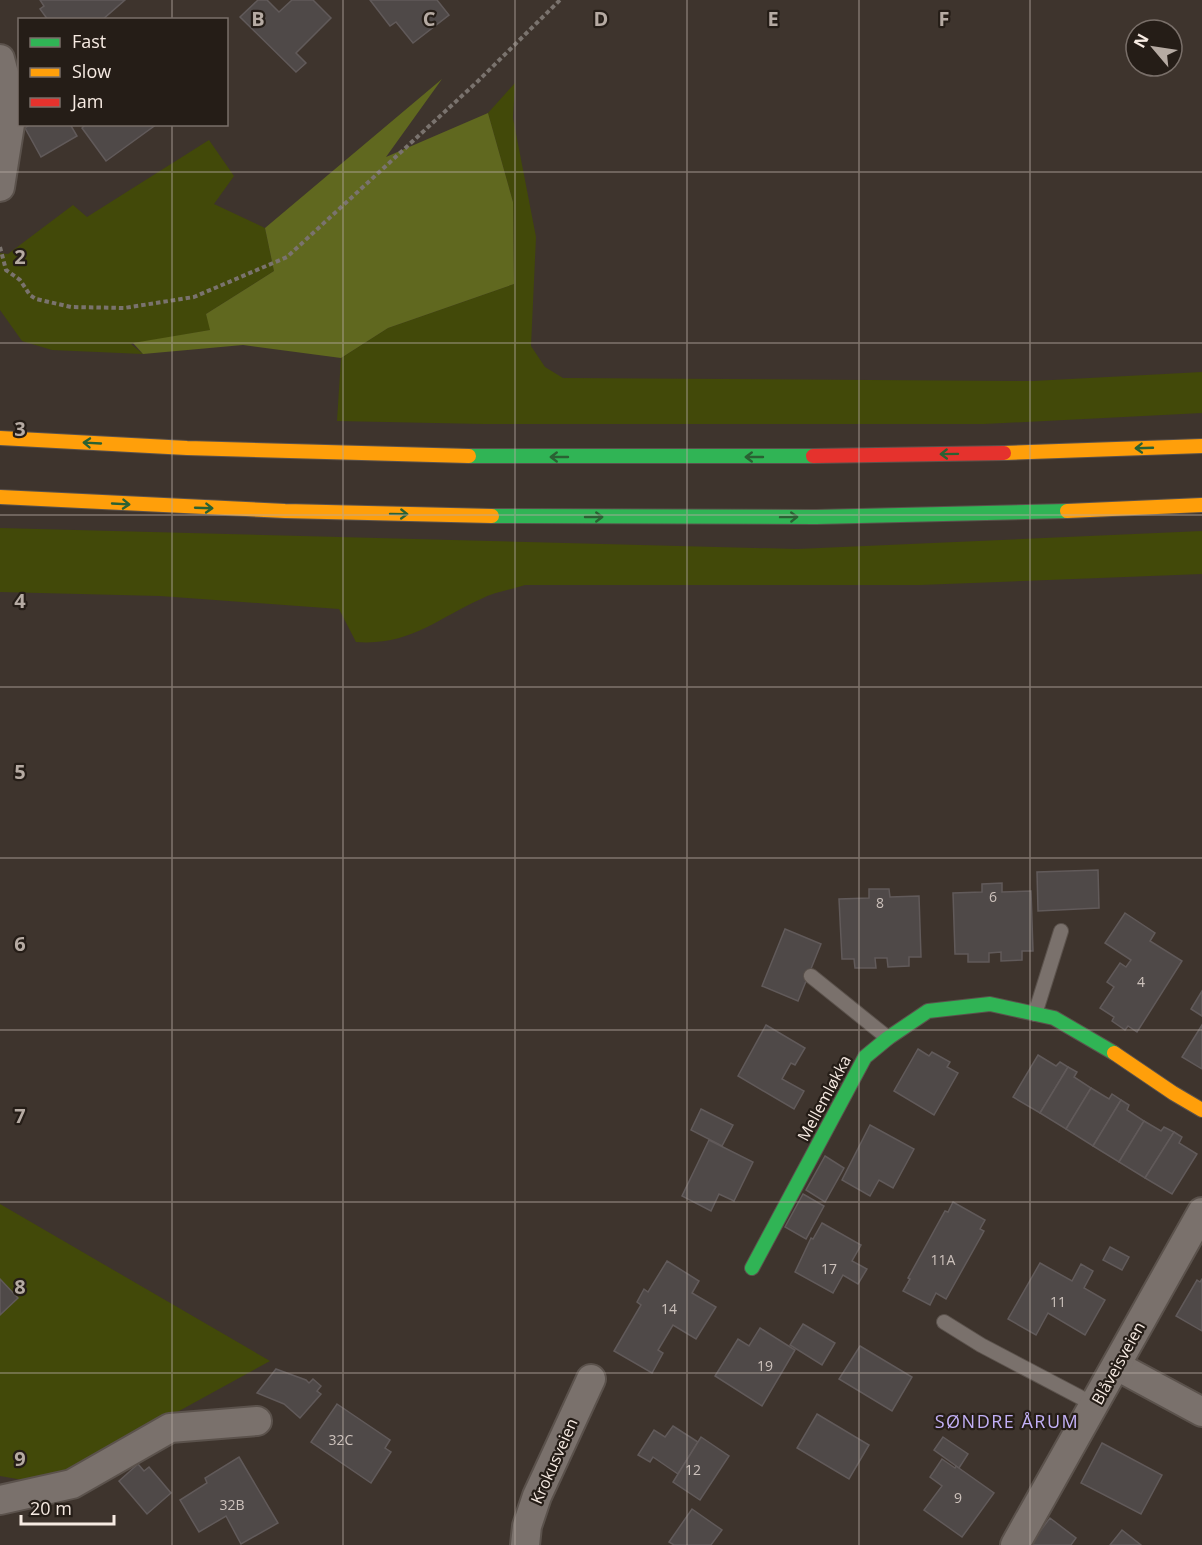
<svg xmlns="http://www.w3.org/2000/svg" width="1202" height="1545" font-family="'Open Sans',sans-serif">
	<rect width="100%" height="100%" fill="#3e342d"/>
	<!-- green -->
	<g fill="#424909">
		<polygon points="515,83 513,118 536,237 531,346 545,367 563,378 1033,381 1202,372 1202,413 984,424 483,424 337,421 341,358 388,328 514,284 513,202 488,113"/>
		<polygon points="209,140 234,176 214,204 265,228 274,271 206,314 211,330 131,344 143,354 52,350 22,341 0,310 0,253 8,254 73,205 87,217"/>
		<path d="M0 528 797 549 1202 531V574L920 585H525C511 590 494 592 481 599 436 619 410 646 356 642L339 609 160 596 0 592Z"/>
		<polygon points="0,1204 270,1361 46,1484 0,1476"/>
	</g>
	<!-- forest -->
	<polygon fill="#60681f" points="442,79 386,157 488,113 513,202 514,284 388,328 341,358 243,345 143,354 133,343 210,330 206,314 274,271 265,228"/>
	<!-- building -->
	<g fill="#4f4948" stroke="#615a5a" stroke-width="1.5">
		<polygon points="40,0 125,0 102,20 48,20 40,9 44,6"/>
		<polygon points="258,0 267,0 279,12 292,0 313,0 331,18 296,53 306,63 296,72 240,17"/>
		<polygon points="370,0 437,0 449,15 413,43 396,22 390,26"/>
		<polygon points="31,124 70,124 77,136 41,157 25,128"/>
		<polygon points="86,124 157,124 106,161 82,128"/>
		<polygon points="1098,870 1099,908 1038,911 1037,872"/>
		<polygon points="1002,883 1002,892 1031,891 1033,951 1022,951 1022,960 1001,961 1001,952 989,953 989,962 968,962 968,954 955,954 953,893 982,892 982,884"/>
		<polygon points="869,889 889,889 890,897 919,896 921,957 909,957 909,966 888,967 887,958 875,958 876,968 855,968 854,959 842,959 839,899 869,898"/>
		<polygon points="1125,913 1155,933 1150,941 1182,961 1137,1032 1128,1026 1125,1030 1112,1021 1114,1017 1100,1008 1114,987 1107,982 1120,963 1126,967 1131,960 1105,943"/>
		<polygon points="785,929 821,944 798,1001 762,986"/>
		<polygon points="1202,991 1202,1016 1191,1009"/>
		<polygon points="766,1025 805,1048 795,1065 791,1063 782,1079 804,1091 794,1109 738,1076"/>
		<polygon points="1202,1025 1202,1069 1182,1057"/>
		<polygon points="918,1049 929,1056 932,1052 950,1062 947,1067 958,1073 934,1115 894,1091"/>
		<polygon points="1038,1055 1056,1066 1060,1062 1068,1067 1040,1113 1013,1097"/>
		<polygon points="1068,1067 1077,1072 1074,1077 1091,1088 1066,1129 1040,1113"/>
		<polygon points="1091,1088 1109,1099 1112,1094 1121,1100 1093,1146 1066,1129"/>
		<polygon points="1121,1100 1129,1105 1127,1110 1144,1121 1119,1162 1093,1146"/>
		<polygon points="701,1109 733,1125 722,1146 691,1130"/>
		<polygon points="1144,1121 1161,1131 1164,1127 1174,1132 1145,1178 1119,1162"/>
		<polygon points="870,1125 914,1149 893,1188 879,1180 870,1196 842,1180"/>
		<polygon points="1174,1132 1182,1137 1179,1143 1197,1154 1172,1194 1145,1178"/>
		<polygon points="709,1140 753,1162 734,1201 719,1194 711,1211 682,1196"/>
		<polygon points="825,1156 844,1168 825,1202 806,1190"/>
		<polygon points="803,1194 824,1206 806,1239 785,1227"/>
		<polygon points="953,1202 985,1220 980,1229 984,1231 946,1299 936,1293 930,1305 903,1291 910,1279 908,1278 945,1211 948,1212"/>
		<polygon points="822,1223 861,1245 852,1261 867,1269 858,1284 843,1275 833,1293 795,1272 811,1238 813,1239"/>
		<polygon points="1110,1247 1129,1257 1122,1270 1103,1260"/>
		<polygon points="667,1261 699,1281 692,1293 716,1307 696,1339 673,1325 658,1350 663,1353 652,1373 614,1351 641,1305 637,1302 644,1289 648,1292"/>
		<polygon points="1040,1263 1072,1281 1081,1264 1093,1271 1084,1288 1105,1300 1085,1335 1048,1313 1036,1335 1008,1319"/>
		<polygon points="0,1279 18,1298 0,1315"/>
		<polygon points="1202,1279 1202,1331 1176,1316 1197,1280 1200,1282"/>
		<polygon points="803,1324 835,1343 822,1365 790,1345"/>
		<polygon points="760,1328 795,1350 762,1406 715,1376 738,1339 749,1346"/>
		<polygon points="860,1346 912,1377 892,1411 839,1379"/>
		<polygon points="276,1369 306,1380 309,1383 313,1379 321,1386 317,1391 321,1394 300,1418 284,1404 257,1393"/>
		<polygon points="337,1404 390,1440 385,1448 391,1452 371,1483 311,1442"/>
		<polygon points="817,1414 869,1445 849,1479 797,1448"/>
		<polygon points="673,1426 698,1442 678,1474 653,1457 650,1462 638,1455 654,1430 665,1437"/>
		<polygon points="701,1437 729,1456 700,1500 673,1482"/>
		<polygon points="943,1437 968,1454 959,1468 934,1450"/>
		<polygon points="1102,1443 1162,1475 1141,1514 1081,1483"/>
		<polygon points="239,1457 278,1523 241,1544 226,1516 199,1532 180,1500 207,1483 205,1478"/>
		<polygon points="942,1459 955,1468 956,1466 994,1493 962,1537 924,1510 942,1486 930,1477"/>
		<polygon points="138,1464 144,1471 149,1467 171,1493 147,1514 119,1481"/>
		<polygon points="692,1509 722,1530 711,1545 674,1545 669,1542"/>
		<polygon points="1050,1518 1076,1538 1071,1545 1034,1545 1031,1543"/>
		<polygon points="1122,1530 1141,1545 1110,1545"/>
	</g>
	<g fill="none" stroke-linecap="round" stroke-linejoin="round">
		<defs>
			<g id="lane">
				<polyline points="811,976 888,1038"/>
				<polyline points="1035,1014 1061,931"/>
				<polyline points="944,1322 981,1345 1095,1405"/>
			</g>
			<g id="street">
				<polyline points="0,59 6,81 11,118 0,187"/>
				<polyline points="1117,1366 1202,1412"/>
				<polyline points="0,1500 72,1484 170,1428 257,1421"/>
				<polyline points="525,1545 527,1526 537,1496 591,1379"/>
				<polyline points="1015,1545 1202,1212"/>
			</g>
			<g id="fast">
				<polyline points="469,456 813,456"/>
				<polyline points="492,516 816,517 1067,511"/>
				<polyline points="752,1268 865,1057 888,1038 928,1011 990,1004 1054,1018 1114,1053"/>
			</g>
			<g id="slow">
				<polyline points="0,438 187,448 469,456"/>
				<polyline points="1004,453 1202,446"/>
				<polyline points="0,497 285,511 492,516"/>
				<polyline points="1067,511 1202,505"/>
				<polyline points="1114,1053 1173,1093 1202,1110"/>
			</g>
			<polyline id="jam" points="813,456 1004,453"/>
		</defs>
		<!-- lane casing -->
		<use href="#lane" stroke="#5b524c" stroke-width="16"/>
		<!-- street casing -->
		<use href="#street" stroke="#5b524c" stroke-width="32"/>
		<!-- fast casing -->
		<use href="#fast" stroke="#5b524c" stroke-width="16"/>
		<!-- slow casing -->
		<use href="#slow" stroke="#5b524c" stroke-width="16"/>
		<!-- jam casing -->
		<use href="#jam" stroke="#5b524c" stroke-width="16"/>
		<!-- path -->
		<polyline stroke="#7a736e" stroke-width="4" stroke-dasharray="4.5 3" stroke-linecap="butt" points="0,247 6,270 20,280 30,295 36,299 71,307 124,308 194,297 287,257 477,82 560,0"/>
		<!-- lane -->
		<use href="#lane" stroke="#7a716c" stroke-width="14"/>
		<!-- street -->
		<use href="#street" stroke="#7a716c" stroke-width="28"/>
		<!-- fast -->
		<use href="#fast" stroke="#30b455" stroke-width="14"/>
		<!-- slow -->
		<use href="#slow" stroke="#ff9f0a" stroke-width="14"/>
		<!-- jam -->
		<use href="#jam" stroke="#e5322d" stroke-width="14"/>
	</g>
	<!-- one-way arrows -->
	<defs><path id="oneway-shaft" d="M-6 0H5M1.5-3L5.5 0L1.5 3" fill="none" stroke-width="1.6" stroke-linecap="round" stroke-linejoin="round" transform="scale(1.5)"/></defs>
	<g stroke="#2a6133">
		<use href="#oneway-shaft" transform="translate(92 443) rotate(-177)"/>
		<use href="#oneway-shaft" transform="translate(1144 448) rotate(178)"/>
		<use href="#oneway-shaft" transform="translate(949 454) rotate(179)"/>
		<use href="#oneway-shaft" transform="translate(559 457) rotate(-180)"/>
		<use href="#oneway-shaft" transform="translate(754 457) rotate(180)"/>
		<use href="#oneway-shaft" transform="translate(121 504) rotate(3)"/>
		<use href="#oneway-shaft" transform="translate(204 508) rotate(2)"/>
		<use href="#oneway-shaft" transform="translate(399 514) rotate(1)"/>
		<use href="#oneway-shaft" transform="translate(594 517)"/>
		<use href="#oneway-shaft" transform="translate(789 517) rotate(-1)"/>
	</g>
	<!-- grid -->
	<path fill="none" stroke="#b6aba3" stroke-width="1.5" stroke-opacity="0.55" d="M172 0V20M343 0V1545M515 0V1545M687 0V1545M859 0V1545M1030 0V1545M172 124V1545M0 172H1202M0 343H1202M0 515H1202M0 687H1202M0 858H1202M0 1030H1202M0 1202H1202M0 1373H1202"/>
	<g text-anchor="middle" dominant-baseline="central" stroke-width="4.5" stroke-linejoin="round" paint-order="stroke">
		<!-- number labels -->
		<g font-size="14" fill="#cdc2bc">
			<text x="993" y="896">6</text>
			<text x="880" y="902">8</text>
			<text x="1141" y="981">4</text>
			<text x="943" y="1259">11A</text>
			<text x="829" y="1268">17</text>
			<text x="1058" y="1301">11</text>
			<text x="669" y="1308">14</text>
			<text x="765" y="1365">19</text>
			<text x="341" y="1439">32C</text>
			<text x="693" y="1469">12</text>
			<text x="958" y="1497">9</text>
			<text x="232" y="1504">32B</text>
		</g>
		<!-- street labels -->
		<g font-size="16" fill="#f7ebe3" stroke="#251d17">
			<text transform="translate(824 1098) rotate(-62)">Mellemløkka</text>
			<text transform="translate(1118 1363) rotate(-61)">Blåveisveien</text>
			<text transform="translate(554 1461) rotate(-66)">Krokusveien</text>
		</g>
		<!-- neighbourhood labels -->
		<g font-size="18" letter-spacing="1.5" fill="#c3b1f7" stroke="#251d17">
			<text x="1007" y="1421">SØNDRE ÅRUM</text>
		</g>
	</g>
	<g font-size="20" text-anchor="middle" font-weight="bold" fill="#b6aba3" stroke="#251d17" stroke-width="4.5" stroke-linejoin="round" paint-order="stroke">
		<text x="258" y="26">B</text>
		<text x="429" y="26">C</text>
		<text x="601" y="26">D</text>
		<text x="773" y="26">E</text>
		<text x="944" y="26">F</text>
		<text x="20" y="264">2</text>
		<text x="20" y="436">3</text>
		<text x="20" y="608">4</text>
		<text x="20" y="779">5</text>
		<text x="20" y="951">6</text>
		<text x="20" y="1123">7</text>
		<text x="20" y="1294">8</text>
		<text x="20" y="1466">9</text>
	</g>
	<!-- legend -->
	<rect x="18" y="18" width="210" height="108" fill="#251d17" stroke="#796f69" stroke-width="1.5"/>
	<rect x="30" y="38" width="30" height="9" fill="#30b455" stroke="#796f69" stroke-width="1.5"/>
	<text x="72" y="48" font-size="18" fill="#f7ebe3">Fast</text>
	<rect x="30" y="68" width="30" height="9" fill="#ff9f0a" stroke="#796f69" stroke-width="1.5"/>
	<text x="72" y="78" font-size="18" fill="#f7ebe3">Slow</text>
	<rect x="30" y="98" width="30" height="9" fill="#e5322d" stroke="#796f69" stroke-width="1.5"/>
	<text x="72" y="108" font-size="18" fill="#f7ebe3">Jam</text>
	<!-- north arrow -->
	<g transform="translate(1154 48) rotate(299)"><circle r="28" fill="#251d17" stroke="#796f69" stroke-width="1.5"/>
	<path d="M0-4.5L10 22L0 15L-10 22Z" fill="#b6aba3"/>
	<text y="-9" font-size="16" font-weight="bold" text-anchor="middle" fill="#f7ebe3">N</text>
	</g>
	<!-- scale -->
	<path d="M21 1515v9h93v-9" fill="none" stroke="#f7ebe3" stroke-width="3"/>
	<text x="30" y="1515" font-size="18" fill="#f7ebe3" stroke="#251d17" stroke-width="4.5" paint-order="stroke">20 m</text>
</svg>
